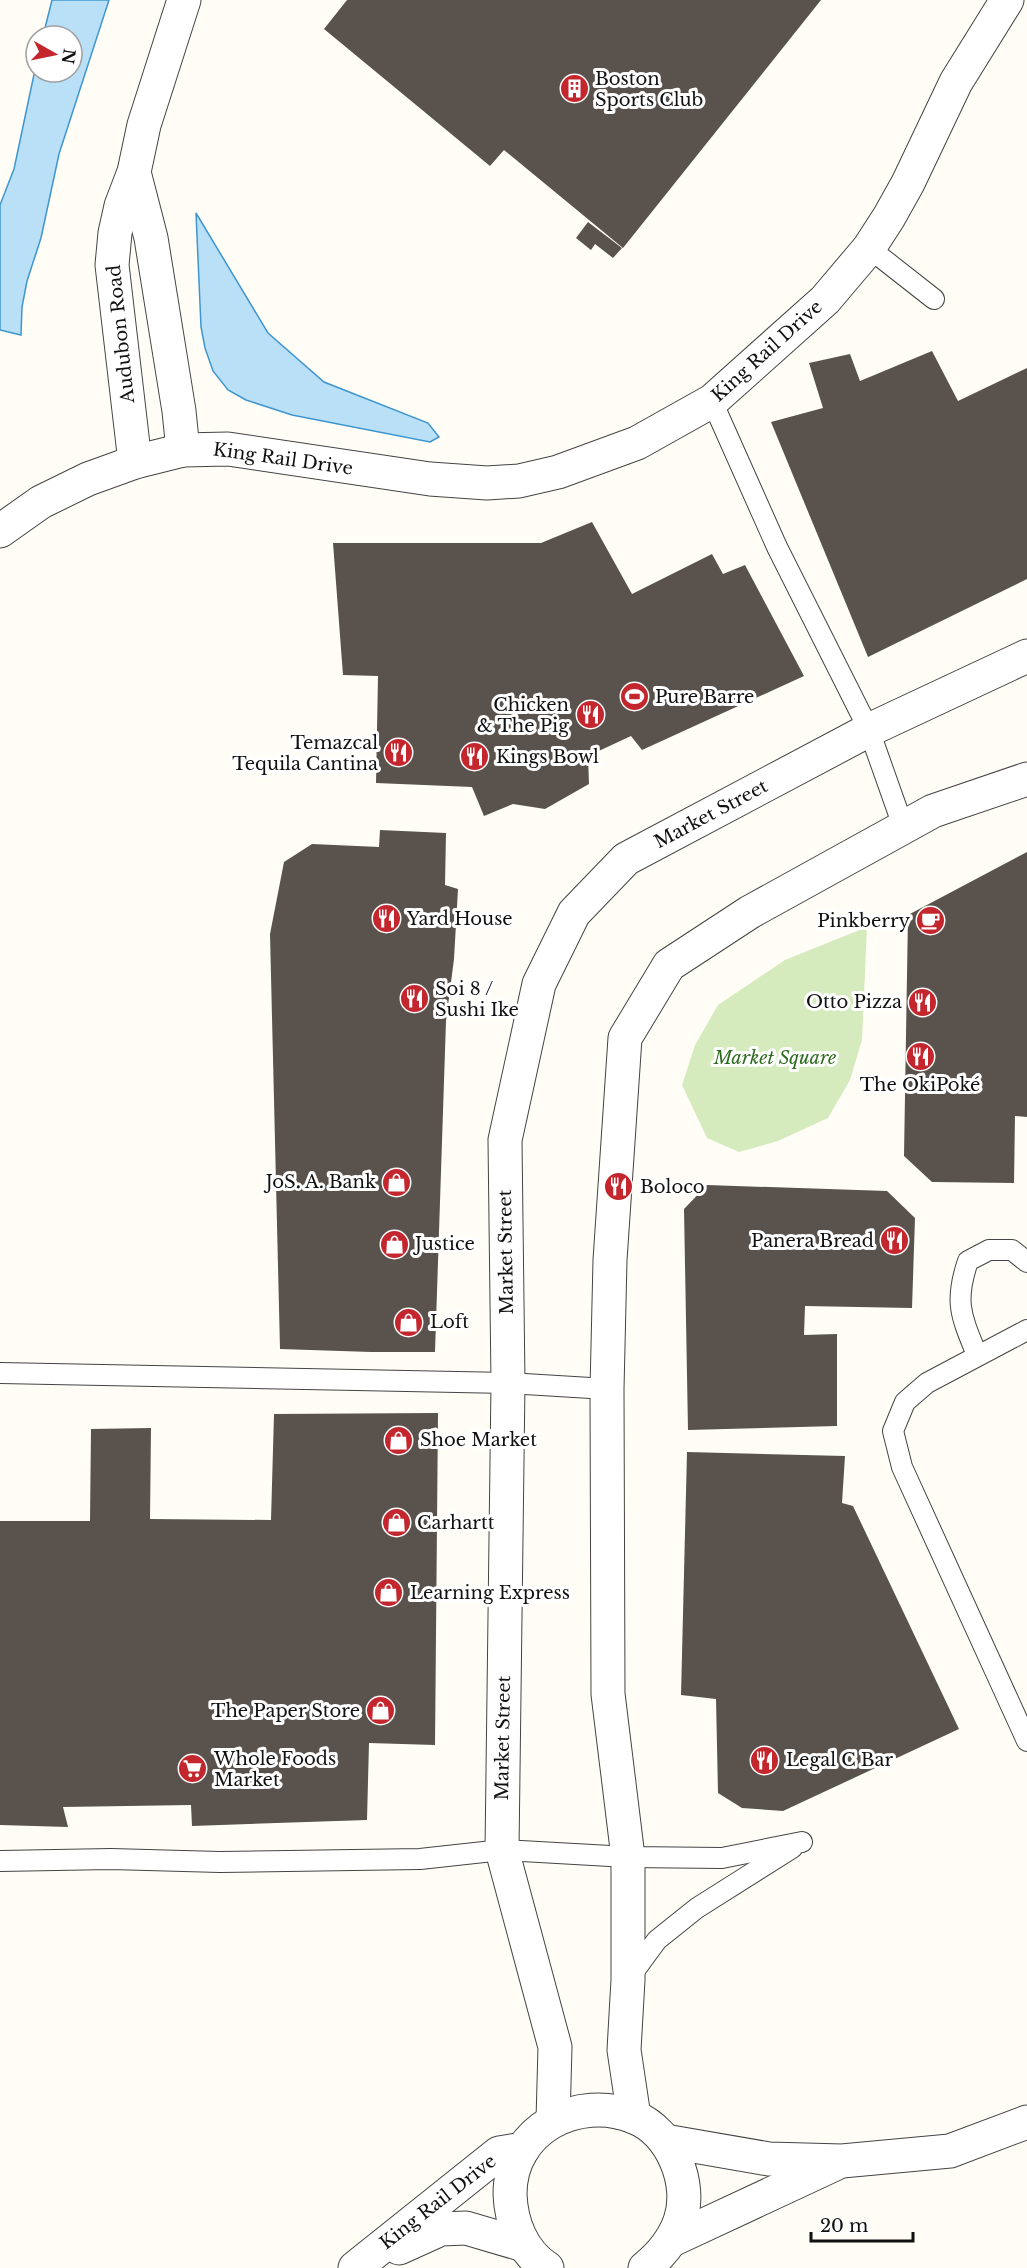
<svg xmlns="http://www.w3.org/2000/svg" width="1027" height="2268" font-family="'Libre Baskerville',serif">
	<rect width="100%" height="100%" fill="#fffdf5"/>
	<!-- green -->
	<polygon fill="#d5ebbd" points="867,927 862,1040 850,1080 828,1118 778,1141 739,1152 707,1138 682,1085 695,1045 718,1005 785,960"/>
	<!-- water -->
	<g fill="#b9e0f7" stroke="#3f96cf" stroke-width="1.5">
		<polygon points="52,0 109,0 59,154 41,238 27,281 22,307 21,335 0,330 0,205 14,169 36,65 36,72 72,72 72,36 43,36"/>
		<polygon points="196,213 268,333 324,382 428,423 439,437 430,442 292,415 246,400 228,390 213,371 205,348 201,327"/>
	</g>
	<!-- building -->
	<g fill="#5a524d">
		<polygon points="347,0 821,0 623,248 504,150 490,166 324,29"/>
		<polygon points="588,222 622,248 613,258 595,244 591,250 576,238"/>
		<polygon points="932,351 958,401 1027,368 1027,579 868,657 771,422 823,408 809,363 850,354 860,381"/>
		<polygon points="592,522 632,594 712,554 723,574 745,565 804,676 642,750 631,736 588,756 589,784 545,809 513,804 484,816 472,787 376,783 378,676 343,675 333,543 541,543"/>
		<polygon points="380,830 446,833 445,885 458,889 454,959 446,1021 435,1352 371,1352 280,1349 270,934 284,862 312,844 379,847"/>
		<polygon points="1027,852 1027,1117 1015,1116 1014,1183 932,1182 904,1156 908,915"/>
		<polygon points="707,1185 887,1191 915,1218 912,1308 805,1306 804,1335 837,1334 837,1426 688,1430 684,1209"/>
		<polygon points="438,1413 435,1745 369,1743 367,1820 192,1826 191,1805 63,1807 68,1827 0,1825 0,1521 90,1521 91,1429 151,1428 150,1519 271,1520 274,1414"/>
		<polygon points="687,1452 845,1456 842,1503 853,1506 959,1729 783,1811 742,1808 718,1793 716,1699 681,1695"/>
	</g>
	<g fill="none" stroke-linecap="round" stroke-linejoin="round">
		<defs>
			<g id="lane">
				<polyline points="869,248 934,299"/>
				<polyline points="712,401 777,547 869,730 904,829"/>
				<polyline points="1027,1330 927,1383 905,1402 893,1431 902,1467 1027,1741"/>
				<path d="M977 1355C961 1316 954 1302 968 1261L989 1250H1012L1027 1262"/>
				<polyline points="0,1373 508,1383 607,1389"/>
				<polyline points="0,1861 111,1859 220,1862 420,1859 502,1850 628,1857 722,1858 802,1842"/>
				<polyline points="629,1978 657,1940 697,1908 792,1848"/>
			</g>
			<g id="street">
				<polyline points="134,172 151,238 179,411 183,450"/>
				<polyline points="135,462 112,265 115,233 121,206 134,172 144,125 184,0"/>
				<polyline points="0,531 41,502 88,479 135,462 183,450 228,449 430,479 487,483 519,481 558,472 637,443 712,401 825,300 869,248 889,217 908,183 956,82 1007,0"/>
				<polyline points="634,2117 624,2050 628,1980 628,1857 608,1694 607,1389 610,1260 625,1038 669,965 750,912 933,811 1027,779"/>
				<polyline points="553,2120 555,2047 502,1850 508,1383 505,1140 539,984 574,913 626,859 869,730 1027,656"/>
				<polyline points="665,2141 769,2159 842,2161 950,2151 1027,2122"/>
				<polyline points="672,2240 835,2164"/>
				<polyline points="399,2248 441,2229 466,2228 524,2245"/>
				<polyline points="355,2268 499,2153 523,2149"/>
				<path d="M547 2268C522 2252 511 2222 510 2194 510 2129 578 2094 634 2117 672 2132 693 2184 680 2221 673 2241 661 2255 645 2268"/>
			</g>
		</defs>
		<!-- lane casing -->
		<use href="#lane" stroke="#444" stroke-width="22"/>
		<!-- street casing -->
		<use href="#street" stroke="#444" stroke-width="35"/>
		<!-- lane -->
		<use href="#lane" stroke="#fff" stroke-width="20"/>
		<!-- street -->
		<use href="#street" stroke="#fff" stroke-width="33"/>
	</g>
	<!-- icons -->
	<defs>
		<symbol id="building-disc" viewBox="-11 -11 22 22"><circle r="9.5" fill="#c4262e" stroke="#fff"/><path d="M-4-6H4V6H1V3H-1V6H-4ZM-2.5-4.3h1.7v1.8h-1.7ZM.8-4.3h1.7v1.8H.8ZM-2.5-1h1.7V.8h-1.7ZM.8-1h1.7V.8H.8Z" fill="#fff"/></symbol>
		<symbol id="stadium-disc" viewBox="-11 -11 22 22"><circle r="9.5" fill="#c4262e" stroke="#fff"/><path d="M0-5a6.5 5 0 1 0 0 10a6.5 5 0 1 0 0-10ZM-3.5-1.8h7v3.6h-7Z" fill="#fff"/></symbol>
		<symbol id="restaurant-disc" viewBox="-11 -11 22 22"><circle r="9.5" fill="#c4262e" stroke="#fff"/><path d="M-5-6h1v4h1v-4h1v4h1v-4h1v5L-1.5 .5V6h-2V.5L-5-1ZM5-6V6H3V1.5H1.5Q1.5-4 5-6Z" fill="#fff"/></symbol>
		<symbol id="cafe-disc" viewBox="-11 -11 22 22"><circle r="9.5" fill="#c4262e" stroke="#fff"/><path d="M-5.5-4.5H6V0H3Q3 3.5 0 3.5H-2.5Q-5.5 3.5-5.5 0ZM3-3.2v2h1.7v-2ZM-6 4.5H4V6H-6Z" fill="#fff"/></symbol>
		<symbol id="shop-disc" viewBox="-11 -11 22 22"><circle r="9.5" fill="#c4262e" stroke="#fff"/><path d="M-5-2.5h2.3a2.7 3.5 0 0 1 5.4 0H5L5.5 6h-11ZM-1.5-2.5h3a1.5 2.3 0 0 0-3 0Z" fill="#fff"/></symbol>
		<symbol id="supermarket-disc" viewBox="-11 -11 22 22"><circle r="9.5" fill="#c4262e" stroke="#fff"/><path d="M-6-5.5h2.5l.6 2H6L4.5 2H-2.5L-4.4-4H-6ZM-1.5 3.2a1.3 1.3 0 1 0 .1 0ZM3 3.2a1.3 1.3 0 1 0 .1 0Z" fill="#fff"/></symbol>
	</defs>
	<g fill-rule="evenodd">
		<use href="#building-disc" x="558" y="72" width="33" height="33"/>
		<use href="#stadium-disc" x="618" y="680" width="33" height="33"/>
		<use href="#restaurant-disc" x="574" y="698" width="33" height="33"/>
		<use href="#restaurant-disc" x="382" y="736" width="33" height="33"/>
		<use href="#restaurant-disc" x="458" y="740" width="33" height="33"/>
		<use href="#restaurant-disc" x="370" y="902" width="33" height="33"/>
		<use href="#cafe-disc" x="914" y="904" width="33" height="33"/>
		<use href="#restaurant-disc" x="398" y="982" width="33" height="33"/>
		<use href="#restaurant-disc" x="906" y="986" width="33" height="33"/>
		<use href="#restaurant-disc" x="904" y="1040" width="33" height="33"/>
		<use href="#shop-disc" x="380" y="1166" width="33" height="33"/>
		<use href="#restaurant-disc" x="602" y="1170" width="33" height="33"/>
		<use href="#restaurant-disc" x="878" y="1224" width="33" height="33"/>
		<use href="#shop-disc" x="378" y="1228" width="33" height="33"/>
		<use href="#shop-disc" x="392" y="1306" width="33" height="33"/>
		<use href="#shop-disc" x="382" y="1424" width="33" height="33"/>
		<use href="#shop-disc" x="380" y="1506" width="33" height="33"/>
		<use href="#shop-disc" x="372" y="1576" width="33" height="33"/>
		<use href="#shop-disc" x="364" y="1694" width="33" height="33"/>
		<use href="#restaurant-disc" x="748" y="1744" width="33" height="33"/>
		<use href="#supermarket-disc" x="176" y="1752" width="33" height="33"/>
	</g>
	<g text-anchor="middle" dominant-baseline="central" stroke-width="6" stroke-linejoin="round" paint-order="stroke">
		<!-- poi labels -->
		<g font-size="18" fill="#111" stroke="#fff" text-anchor="start">
			<text x="595" y="79">Boston<tspan x="595" dy="21">Sports Club</tspan></text>
			<text x="655" y="697">Pure Barre</text>
			<text x="569" y="705" text-anchor="end">Chicken<tspan x="569" dy="21">&amp; The Pig</tspan></text>
			<text x="378" y="743" text-anchor="end">Temazcal<tspan x="378" dy="21">Tequila Cantina</tspan></text>
			<text x="496" y="757">Kings Bowl</text>
			<text x="407" y="919">Yard House</text>
			<text x="910" y="921" text-anchor="end">Pinkberry</text>
			<text x="435" y="989">Soi 8 /<tspan x="435" dy="21">Sushi Ike</tspan></text>
			<text x="902" y="1002" text-anchor="end">Otto Pizza</text>
			<text x="920" y="1085" text-anchor="middle">The OkiPoké</text>
			<text x="376" y="1182" text-anchor="end">JoS. A. Bank</text>
			<text x="640" y="1187">Boloco</text>
			<text x="874" y="1241" text-anchor="end">Panera Bread</text>
			<text x="415" y="1244">Justice</text>
			<text x="430" y="1322">Loft</text>
			<text x="420" y="1440">Shoe Market</text>
			<text x="417" y="1523">Carhartt</text>
			<text x="410" y="1593">Learning Express</text>
			<text x="360" y="1711" text-anchor="end">The Paper Store</text>
			<text x="214" y="1759">Whole Foods<tspan x="214" dy="21">Market</tspan></text>
			<text x="786" y="1760">Legal C Bar</text>
		</g>
		<!-- street labels -->
		<g font-size="18" fill="#111" stroke="#fff">
			<text transform="translate(121 334) rotate(-96)">Audubon Road</text>
			<text transform="translate(767 351) rotate(-42)">King Rail Drive</text>
			<text transform="translate(283 459) rotate(8)">King Rail Drive</text>
			<text transform="translate(711 814) rotate(-28)">Market Street</text>
			<text transform="translate(506 1252) rotate(-91)">Market Street</text>
			<text transform="translate(503 1738) rotate(-89)">Market Street</text>
			<text transform="translate(438 2202) rotate(-38)">King Rail Drive</text>
		</g>
		<!-- park labels -->
		<g font-size="18" font-style="italic" fill="#2f6b1f" stroke="#fff">
			<text x="775" y="1058">Market Square</text>
		</g>
	</g>
	<!-- north arrow -->
	<g transform="translate(54 54) rotate(99)"><circle r="28" fill="#ffffff" stroke="#a0a0a0" stroke-width="1.5"/>
	<path d="M0-4.5L10 22L0 15L-10 22Z" fill="#c4262e"/>
	<text y="-9" font-size="16" font-weight="bold" text-anchor="middle" fill="#111111">N</text>
	</g>
	<!-- scale -->
	<path d="M811 2232v9h102v-9" fill="none" stroke="#111111" stroke-width="3"/>
	<text x="820" y="2232" font-size="18" fill="#111111" stroke="#ffffff" stroke-width="4.5" paint-order="stroke">20 m</text>
</svg>
